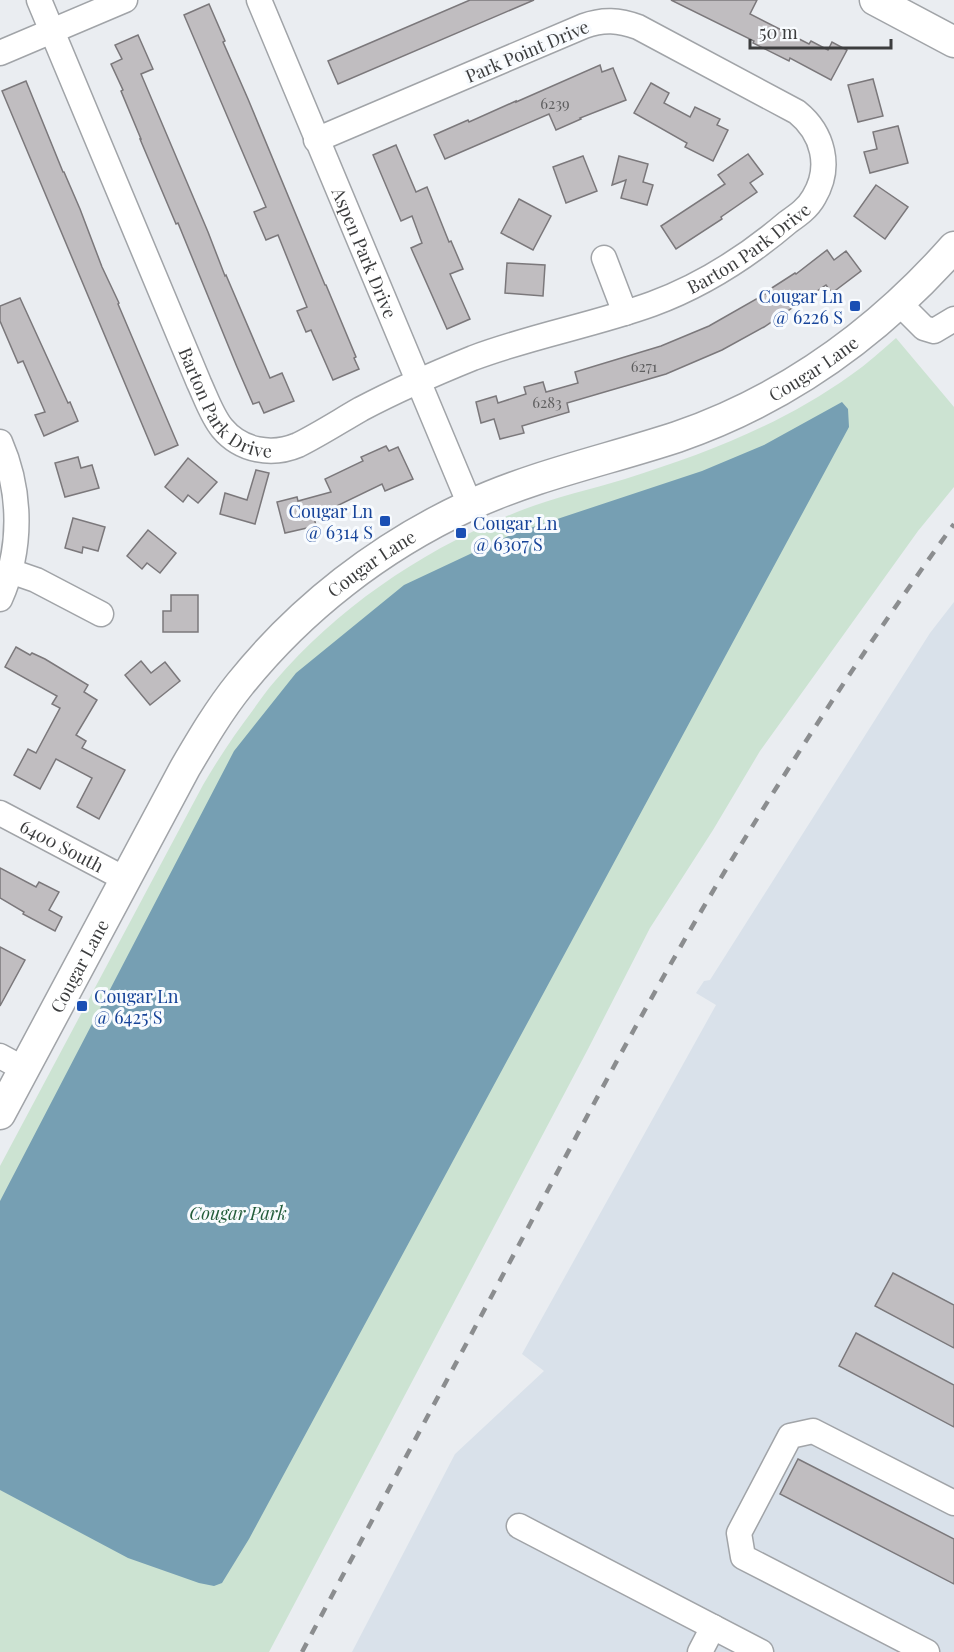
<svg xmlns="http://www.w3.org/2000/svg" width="954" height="1652" font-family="'Playfair Display',serif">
	<rect width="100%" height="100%" fill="#eaedf1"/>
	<!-- built -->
	<polygon fill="#d9e1ea" points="954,602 954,1652 352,1652 455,1454 544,1371 522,1354 716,1005 696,993 704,981 710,980 930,633"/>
	<!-- green -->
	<path fill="#cce3d2" d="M896 338 954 407V487L918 531 760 751 713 830 650 928 588 1049 269 1652H0V1166L203 785C218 759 235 734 253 710 260 700 267 690 275 681 337 609 417 554 505 517 543 500 585 491 625 479 705 454 783 424 851 375 867 364 881 351 896 338Z"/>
	<!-- water -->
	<polygon fill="#769fb3" points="842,402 848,409 849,427 249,1539 222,1583 214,1586 199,1583 128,1558 0,1490 0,1201 234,751 296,673 404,585 515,533 702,471 764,445"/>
	<!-- building -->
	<g fill="#c0bdc0" stroke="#7b787b" stroke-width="1.5">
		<polygon points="470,0 534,0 338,84 328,61"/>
		<polygon points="671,0 757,0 750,14 809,44 811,41 828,50 832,42 847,50 831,80 790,58 789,61 753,43 754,41"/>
		<polygon points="209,4 225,41 223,42 248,99 325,285 326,285 356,357 354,358 359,369 333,380 311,330 306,332 297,311 307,307 278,235 266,240 254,212 266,207 184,15"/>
		<polygon points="138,35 153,69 141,74 208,232 225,276 226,275 270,378 282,373 294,401 264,413 259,402 253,404 237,367 178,223 176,224 140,139 141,139 121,91 123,90 111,64 122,59 115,45"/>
		<polygon points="600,65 602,72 613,68 626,100 580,118 581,119 556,130 549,114 445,159 434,135 468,120 469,122 516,101 516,102"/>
		<polygon points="873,79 883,116 858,122 848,85"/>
		<polygon points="26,81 63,172 64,172 80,209 102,267 119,303 118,304 178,445 155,455 2,91"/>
		<polygon points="651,83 669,93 664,103 690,117 695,107 720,119 717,125 728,130 713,161 685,147 687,143 634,113"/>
		<polygon points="898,126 908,163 870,173 864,152 877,149 873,132"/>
		<polygon points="396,145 416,192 427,187 449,242 451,241 463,269 450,274 470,319 447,329 411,248 422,243 412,216 401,221 373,155"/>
		<polygon points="748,154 763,174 750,183 757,192 721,217 722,219 676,249 661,226 725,184 718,175"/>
		<polygon points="583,156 597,191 566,203 553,167"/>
		<polygon points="619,156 648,164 643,182 653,185 647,205 621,198 626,180 612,185"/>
		<polygon points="876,185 908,207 885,239 854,216"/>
		<polygon points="519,199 551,216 533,250 501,233"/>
		<polygon points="827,250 834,260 846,251 861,271 832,293 826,285 764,327 722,350 666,374 567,403 569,412 522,426 524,433 500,439 494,419 481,423 476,402 496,396 498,403 526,394 524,387 543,382 546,392 578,383 575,372 661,346 709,326 765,294 764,293 795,273 796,274"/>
		<polygon points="507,263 545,265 543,296 505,293"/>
		<polygon points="20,298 68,403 70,402 78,421 44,436 35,415 45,412 23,361 18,363 0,321 0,306"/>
		<polygon points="386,446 389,451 398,447 413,479 385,491 382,484 314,517 316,526 285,533 277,502 297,497 298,501 331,492 325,479 363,461 361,457"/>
		<polygon points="78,457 81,468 92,465 99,488 65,497 55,463"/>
		<polygon points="188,458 217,482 198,503 188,495 183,502 165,487"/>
		<polygon points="256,470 269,473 255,524 220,514 225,493 247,500"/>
		<polygon points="73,518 105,527 98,551 83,547 82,553 65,548"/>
		<polygon points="148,530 176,553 160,573 147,563 142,569 127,556"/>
		<polygon points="171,595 198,595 198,632 163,632 163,611 171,611"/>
		<polygon points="16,647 30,655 32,653 45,659 88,685 84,692 97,700 76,735 86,741 82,748 125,770 99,819 77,807 92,778 56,759 40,789 14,775 28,749 36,753 60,708 52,704 57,696 5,667"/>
		<polygon points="141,661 151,673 165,662 180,681 150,705 125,675"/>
		<polygon points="0,868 36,887 39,882 59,892 49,910 62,917 55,931 23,914 24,912 0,898"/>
		<polygon points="0,947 25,960 0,1006"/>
		<polygon points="893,1273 954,1305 954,1348 875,1306"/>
		<polygon points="856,1333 954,1385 954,1427 839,1366"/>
		<polygon points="798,1459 954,1539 954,1584 780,1494"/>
	</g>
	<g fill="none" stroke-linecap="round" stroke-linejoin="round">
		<defs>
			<g id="minor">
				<path id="s1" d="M39 0 199 383C206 398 212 416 222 428 241 451 272 456 298 445 320 434 340 421 361 409 397 390 436 373 473 358 531 336 594 325 652 304 701 286 748 256 788 222 798 215 808 208 814 197 832 167 823 133 797 112L638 27C619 20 603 19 584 26L316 140"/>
				<path id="s2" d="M259 0 470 505"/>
				<polyline points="0,53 125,0"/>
				<polyline points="604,258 625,313"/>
				<polyline points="900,304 924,328 934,331 954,319"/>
				<path d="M0 442C22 492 22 550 0 599"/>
				<polyline points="10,571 36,580 101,614"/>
				<path id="s3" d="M0 813 125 879"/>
				<polyline points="0,1056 24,1069"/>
				<polyline points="519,1526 761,1652"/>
				<polyline points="700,1652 713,1627"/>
				<polyline points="927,1652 743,1557 739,1533 790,1436 813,1431 954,1503"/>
			</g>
			<g id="major">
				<polyline points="875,0 954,42"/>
				<path id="s4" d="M0 1114 185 768C202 739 219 710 240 684 301 608 380 547 468 506 535 475 607 460 677 437 787 399 877 334 954 247"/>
			</g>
		</defs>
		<!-- minor casing -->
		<use href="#minor" stroke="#a1a4a8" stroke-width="27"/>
		<!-- major casing -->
		<use href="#major" stroke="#a1a4a8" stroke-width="33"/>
		<!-- minor -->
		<use href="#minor" stroke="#fff" stroke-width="24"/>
		<!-- major -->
		<use href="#major" stroke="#fff" stroke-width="30"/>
		<!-- rail -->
		<path stroke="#8b8d8f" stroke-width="4.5" stroke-dasharray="10 10" stroke-linecap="butt" d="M302 1652C378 1509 454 1367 530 1224 599 1093 669 961 747 835 812 729 881 625 954 524"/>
	</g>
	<!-- markers -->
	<g fill="#1a4fb4" stroke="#f8fbfe" stroke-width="2">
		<rect x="849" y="300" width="12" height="12" rx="3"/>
		<rect x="379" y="515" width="12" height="12" rx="3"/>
		<rect x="455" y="527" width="12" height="12" rx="3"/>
		<rect x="76" y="1000" width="12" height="12" rx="3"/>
	</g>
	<g text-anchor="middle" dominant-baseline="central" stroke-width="6" stroke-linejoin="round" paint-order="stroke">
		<!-- number labels -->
		<g font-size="15" fill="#5d5d5e">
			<text x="555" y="103">6239</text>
			<text x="644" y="366">6271</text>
			<text x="547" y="402">6283</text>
		</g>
		<!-- street labels -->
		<g font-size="18" fill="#3c3d3e" stroke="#f8fbfe">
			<text transform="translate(527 51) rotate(-23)">Park Point Drive</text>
			<text stroke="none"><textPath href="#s1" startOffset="1044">Barton Park Drive</textPath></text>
			<text stroke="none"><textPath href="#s2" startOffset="274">Aspen Park Drive</textPath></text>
			<text stroke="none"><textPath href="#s4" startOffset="1158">Cougar Lane</textPath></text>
			<text stroke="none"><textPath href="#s1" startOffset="450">Barton Park Drive</textPath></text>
			<text stroke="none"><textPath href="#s4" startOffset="672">Cougar Lane</textPath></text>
			<text stroke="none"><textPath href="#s3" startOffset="70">6400 South</textPath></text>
			<text stroke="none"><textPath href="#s4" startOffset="168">Cougar Lane</textPath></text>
		</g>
		<!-- transit labels -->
		<g font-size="18" fill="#164399" stroke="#f8fbfe" text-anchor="end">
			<text x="843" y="296">Cougar Ln<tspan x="843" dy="21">@ 6226 S</tspan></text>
			<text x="373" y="511">Cougar Ln<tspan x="373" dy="21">@ 6314 S</tspan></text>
			<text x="473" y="523" text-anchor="start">Cougar Ln<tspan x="473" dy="21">@ 6307 S</tspan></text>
			<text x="94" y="996" text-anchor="start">Cougar Ln<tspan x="94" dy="21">@ 6425 S</tspan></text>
		</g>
		<!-- park labels -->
		<g font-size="18" font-style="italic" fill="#235d3b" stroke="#f8fbfe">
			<text x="238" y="1213">Cougar Park</text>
		</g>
	</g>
	<!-- scale -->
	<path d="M750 39v9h141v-9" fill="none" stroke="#3c3d3e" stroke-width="3"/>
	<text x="759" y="39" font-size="18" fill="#3c3d3e" stroke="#f8fbfe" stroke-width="4.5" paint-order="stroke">50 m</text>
</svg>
